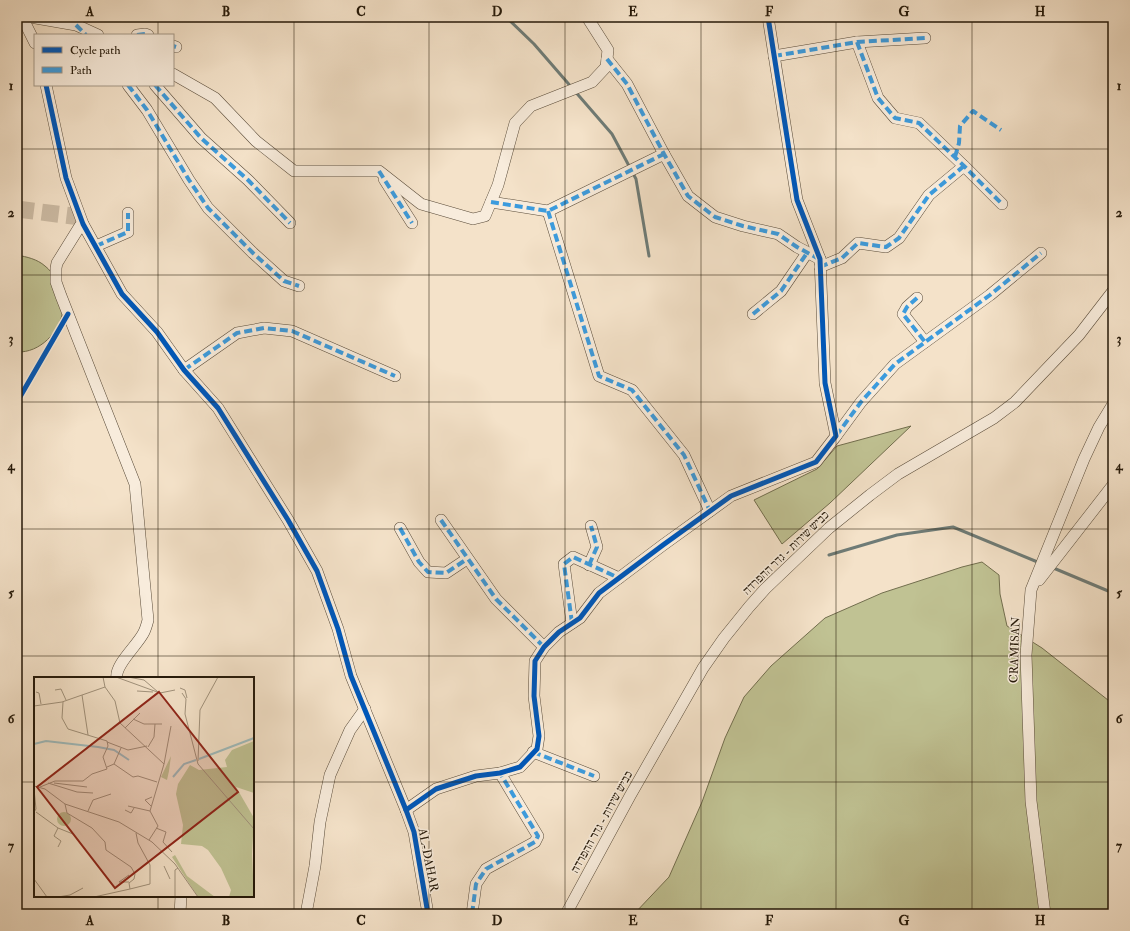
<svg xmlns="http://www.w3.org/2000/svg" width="1130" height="931" font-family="'IM FELL Double Pica','Frank Ruhl Libre',serif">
	<rect width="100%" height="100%" fill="#f4e2c9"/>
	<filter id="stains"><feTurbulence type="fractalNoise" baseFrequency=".005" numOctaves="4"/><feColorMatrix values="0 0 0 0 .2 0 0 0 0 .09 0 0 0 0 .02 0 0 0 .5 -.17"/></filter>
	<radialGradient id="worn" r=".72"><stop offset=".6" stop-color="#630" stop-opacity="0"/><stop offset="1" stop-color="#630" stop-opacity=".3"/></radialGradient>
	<!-- green -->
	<g fill="#c0c293" stroke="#726e4e">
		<path d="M17 255C27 257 37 259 45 266 54 273 57 282 59 292 61 298 64 305 63 310 60 332 40 353 17 352Z"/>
		<polygon points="911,426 830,503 782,544 754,500 817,469 837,446"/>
		<polygon points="982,562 999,575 1000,594 1007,626 1042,648 1113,704 1113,914 634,914 669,877 702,802 725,738 744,697 771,666 825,618 882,593 962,567"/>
	</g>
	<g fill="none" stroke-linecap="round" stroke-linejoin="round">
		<!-- stream -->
		<g stroke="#6e7b76" stroke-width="3">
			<polyline points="506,17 534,44 612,134 636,179 649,256"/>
			<polyline points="829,555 897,535 953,527 1040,563"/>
			<polyline points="1051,567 1113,593"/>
		</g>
		<!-- highway-tunnel -->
		<polyline stroke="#cbbaa3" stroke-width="17" stroke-dasharray="17 8" stroke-linecap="butt" points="17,209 81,217"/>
		<defs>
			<g id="minor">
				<polyline points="22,17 35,43"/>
				<polyline points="30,17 76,25 98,35"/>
				<polyline points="137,35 145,34 148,35"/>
				<polyline points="857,42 878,98 895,118 919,123 964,166 1002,204"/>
				<polyline points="173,46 176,47"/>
				<polyline points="774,56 857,42 925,38"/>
				<polyline points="607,59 627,84 664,154 688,196 715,217 743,226 778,234 797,247 820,259"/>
				<polyline points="173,74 215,98 256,141 294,171 379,171 421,204 473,219 485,216 498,185 515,123 531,106 592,82 606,67 608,50 587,17"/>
				<polyline points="46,85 66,178 83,224 122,294 157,332 184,370 218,408 288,520 317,571 338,629 351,676 406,810 414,832 428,914"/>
				<polyline points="128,85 147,110 189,180 208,208 253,253 284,281 299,286"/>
				<polyline points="155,85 201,138 248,180 290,223"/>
				<polyline points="384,179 412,223"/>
				<polyline points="491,202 548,211 664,154"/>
				<polyline points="548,211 599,376 632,390 684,455 710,511"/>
				<path d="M83 224 80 226 57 263 56 268V282L61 296 135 484 148 620C147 624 146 628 144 632 138 645 114 665 117 678"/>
				<polyline points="96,246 128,232 128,213"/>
				<polyline points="820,267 842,258 858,243 886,247 899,238 929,195 964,166"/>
				<polyline points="917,298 907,307 903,314 925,342"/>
				<polyline points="753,314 781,291 807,253"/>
				<polyline points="184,370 237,333 264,328 292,331 395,376"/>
				<polyline points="836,436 861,402 895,364 990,295 1041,253"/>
				<polyline points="441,520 496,599 544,647"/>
				<polyline points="400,528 419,562 428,572 446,573 467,559"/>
				<polyline points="589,565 597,547 591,526"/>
				<polyline points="1039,580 1113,485"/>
				<polyline points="572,623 564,564 573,557 619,578"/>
				<polyline points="533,752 594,776"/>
				<polyline points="406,810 436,789 476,776 500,773 520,767 537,749 539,736 534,696 535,661 544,647 559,632 580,618 599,593 663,545 731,496 816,462 836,436 825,383 820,259 797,200 768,17"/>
				<polyline points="180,914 181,896"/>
				<polyline points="306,914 315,866 320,822 330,775 350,730 365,709"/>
				<polyline points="472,914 476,884 486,869 535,842 538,836 500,773"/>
				<polyline points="566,914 630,796 703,668 724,638 749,607 765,589 829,528 870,495 898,474 994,418 1015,402 1079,335 1113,291"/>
				<polyline points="1045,914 1031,801 1026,655 1031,590 1084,459 1099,427 1113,404"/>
			</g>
		</defs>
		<!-- minor casing -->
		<use href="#minor" stroke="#594b39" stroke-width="12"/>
		<!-- minor -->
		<use href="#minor" stroke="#f8ecdc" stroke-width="11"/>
		<!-- quiet -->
		<g stroke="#3c9bdd" stroke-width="4" stroke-dasharray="8 4" stroke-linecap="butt">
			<polyline points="76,25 86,35"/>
			<polyline points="137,35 145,34 148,35"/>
			<polyline points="857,42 878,98 895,118 919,123 964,166 1002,204"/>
			<polyline points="173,46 176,47"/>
			<polyline points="774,56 857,42 925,38"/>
			<polyline points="607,59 627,84 664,154 688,196 715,217 743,226 778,234 797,247 819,259"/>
			<polyline points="128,85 147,110 189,180 208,208 253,253 284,281 299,286"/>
			<polyline points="155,85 201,138 248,180 290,223"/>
			<polyline points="955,157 959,143 960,126 973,111 1001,130"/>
			<polyline points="379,171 412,223"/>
			<polyline points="491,202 548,211 664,154"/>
			<polyline points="548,211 599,376 632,390 684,455 710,511"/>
			<polyline points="96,246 128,232 128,213"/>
			<polyline points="820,267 842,258 858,243 886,247 899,238 929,195 964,166"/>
			<polyline points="917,298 907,307 903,314 925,342"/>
			<polyline points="753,314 781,291 807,253"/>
			<polyline points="184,370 237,333 264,328 292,331 395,376"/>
			<polyline points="836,436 861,402 895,364 990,295 1041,253"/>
			<polyline points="441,520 496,599 544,647"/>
			<polyline points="400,528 419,562 428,572 446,573 467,559"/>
			<polyline points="589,565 597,547 591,526"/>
			<polyline points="572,623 564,564 573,557 619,578"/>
			<polyline points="533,752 594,776"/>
			<polyline points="472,914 476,884 486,869 535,842 538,836 500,773"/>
		</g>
		<defs>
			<g id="cycleway">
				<polyline points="46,85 66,178 83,224 122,294 157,332 184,370 218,408 288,520 317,571 338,629 351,676 406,810 414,832 428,914"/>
				<polyline points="17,402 68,314"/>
				<polyline points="406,810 436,789 476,776 500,773 520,767 537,749 539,736 534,696 535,661 544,647 559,632 580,618 599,593 663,545 731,496 816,462 836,436 825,383 820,259 797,200 768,17"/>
			</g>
		</defs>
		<!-- cycleway casing -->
		<use href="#cycleway" stroke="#f8ecdc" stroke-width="8"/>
		<!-- cycleway -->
		<use href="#cycleway" stroke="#0057b8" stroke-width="5"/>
	</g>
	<!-- grid -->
	<path fill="none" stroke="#251909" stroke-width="1" stroke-opacity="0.55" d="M158 17V35M294 17V914M429 17V914M565 17V914M701 17V914M836 17V914M972 17V914M158 85V678M17 149H1113M17 275H1113M17 402H1113M17 529H1113M17 656H1113M17 782H35M253 782H1113M158 896V914"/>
	<g text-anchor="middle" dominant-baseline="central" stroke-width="3" stroke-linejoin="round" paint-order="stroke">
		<!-- street labels -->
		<g font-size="12" fill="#251909" stroke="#f8ecdc">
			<text transform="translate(786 553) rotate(-44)">כביש שירות - גדר ההפרדה</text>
			<text transform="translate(1015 650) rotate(-88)">CRAMISAN</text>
			<text transform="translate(602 822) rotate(-61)">כביש שירות - גדר ההפרדה</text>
			<text transform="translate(428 860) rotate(79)">AL-DAHAR</text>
		</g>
	</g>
	<!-- overview -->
	<g transform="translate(34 677)">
		<rect width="220" height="220" fill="#f4e2c9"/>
		<path d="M220 64V116L202 110 220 141 218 177 220 220H195L197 213 187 191 174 173 168 169 147 167 149 148 142 117 144 107 156 88 165 93 193 90 191 83 198 73ZM137 79 135 94 133 103 127 100ZM23 142a7 7 0 1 1 14 0a7 7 0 1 1-14 0ZM141 178 153 199 181 220H164L138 180Z" fill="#c0c293"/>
		<path fill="none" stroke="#9fbcbe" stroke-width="2" d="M0 67 12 64 64 70 80 73 95 83M165 82 220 61M139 100 150 87 162 83"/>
		<path fill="none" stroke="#a1927c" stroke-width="1" d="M69 0 71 10 81 24 86 46 130 87 116 134 124 149 115 163M82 0 126 16 141 13M94 0 110 3 124 15M146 11 151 13 153 21M21 13 27 12 32 23M103 14 119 15M2 15 5 16 7 27M148 16 152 22 151 37 164 87 220 152M48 18 54 58M0 29 28 25 71 10M99 42 110 47H128M91 51 106 36M73 65 94 73 113 69M114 70 120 60 121 47M164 84 166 33 184 0M80 87 99 100 104 99 123 105M130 87 137 49M73 90 80 87 87 71M14 106 43 115 59 116M20 106 53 110M0 109 11 112 31 127 85 145 118 165 141 187 164 220M6 110 21 104H49L58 97 73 92 69 80 74 69 73 64 34 52 28 41 29 25M0 112 2 132 0 135M31 127 33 136 58 151 71 165 72 173 97 190 101 197 100 202 95 206 96 212 60 220M94 129 116 134M117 129 111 123 118 120M91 133 97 136 100 131M54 134 59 123 77 117M2 135 24 151 39 157M24 151 20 159 27 164 24 170M122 151 132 155 129 165 138 175M130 189 136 202M95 198 85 205H95M0 202 13 220M96 212 116 207V188L104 166 102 156M24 220 36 218 49 211M141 220V193L144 191"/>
		<path fill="#8f2418" fill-opacity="0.15" stroke="#8f2418" stroke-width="2" d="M125 15 204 115 81 211 3 110Z"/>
		<rect width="220" height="220" fill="none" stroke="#251909" stroke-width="2"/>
	</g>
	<!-- margin -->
	<rect width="1130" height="931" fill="none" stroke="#f4e2c9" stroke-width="44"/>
	<!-- legend -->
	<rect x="34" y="34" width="140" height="52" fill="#f8ecdc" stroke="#a49888"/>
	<rect x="42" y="47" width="20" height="6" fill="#0057b8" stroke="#a49888"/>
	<text x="70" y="54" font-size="12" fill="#251909">Cycle path</text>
	<rect x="42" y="67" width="20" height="6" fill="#3c9bdd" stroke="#a49888"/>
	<text x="70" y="74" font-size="12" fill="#251909">Path</text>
	<rect x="22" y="22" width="1086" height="887" fill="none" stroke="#251909" stroke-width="1.5"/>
	<g font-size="13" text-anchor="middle" font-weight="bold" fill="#251909">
		<text x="90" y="16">A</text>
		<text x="226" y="16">B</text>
		<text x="361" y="16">C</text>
		<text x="497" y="16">D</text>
		<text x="633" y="16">E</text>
		<text x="769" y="16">F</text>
		<text x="904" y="16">G</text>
		<text x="1040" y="16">H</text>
		<text x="11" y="90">1</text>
		<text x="1119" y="90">1</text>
		<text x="11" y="217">2</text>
		<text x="1119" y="217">2</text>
		<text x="11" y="343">3</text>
		<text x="1119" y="343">3</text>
		<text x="11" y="470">4</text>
		<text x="1119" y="470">4</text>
		<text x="11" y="597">5</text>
		<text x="1119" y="597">5</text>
		<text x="11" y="723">6</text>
		<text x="1119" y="723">6</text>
		<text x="11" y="850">7</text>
		<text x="1119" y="850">7</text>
		<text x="90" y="925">A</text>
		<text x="226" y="925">B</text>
		<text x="361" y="925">C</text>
		<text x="497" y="925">D</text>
		<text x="633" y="925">E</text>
		<text x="769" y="925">F</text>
		<text x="904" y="925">G</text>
		<text x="1040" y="925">H</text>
	</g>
	<rect width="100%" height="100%" filter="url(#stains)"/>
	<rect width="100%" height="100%" fill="url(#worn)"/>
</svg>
